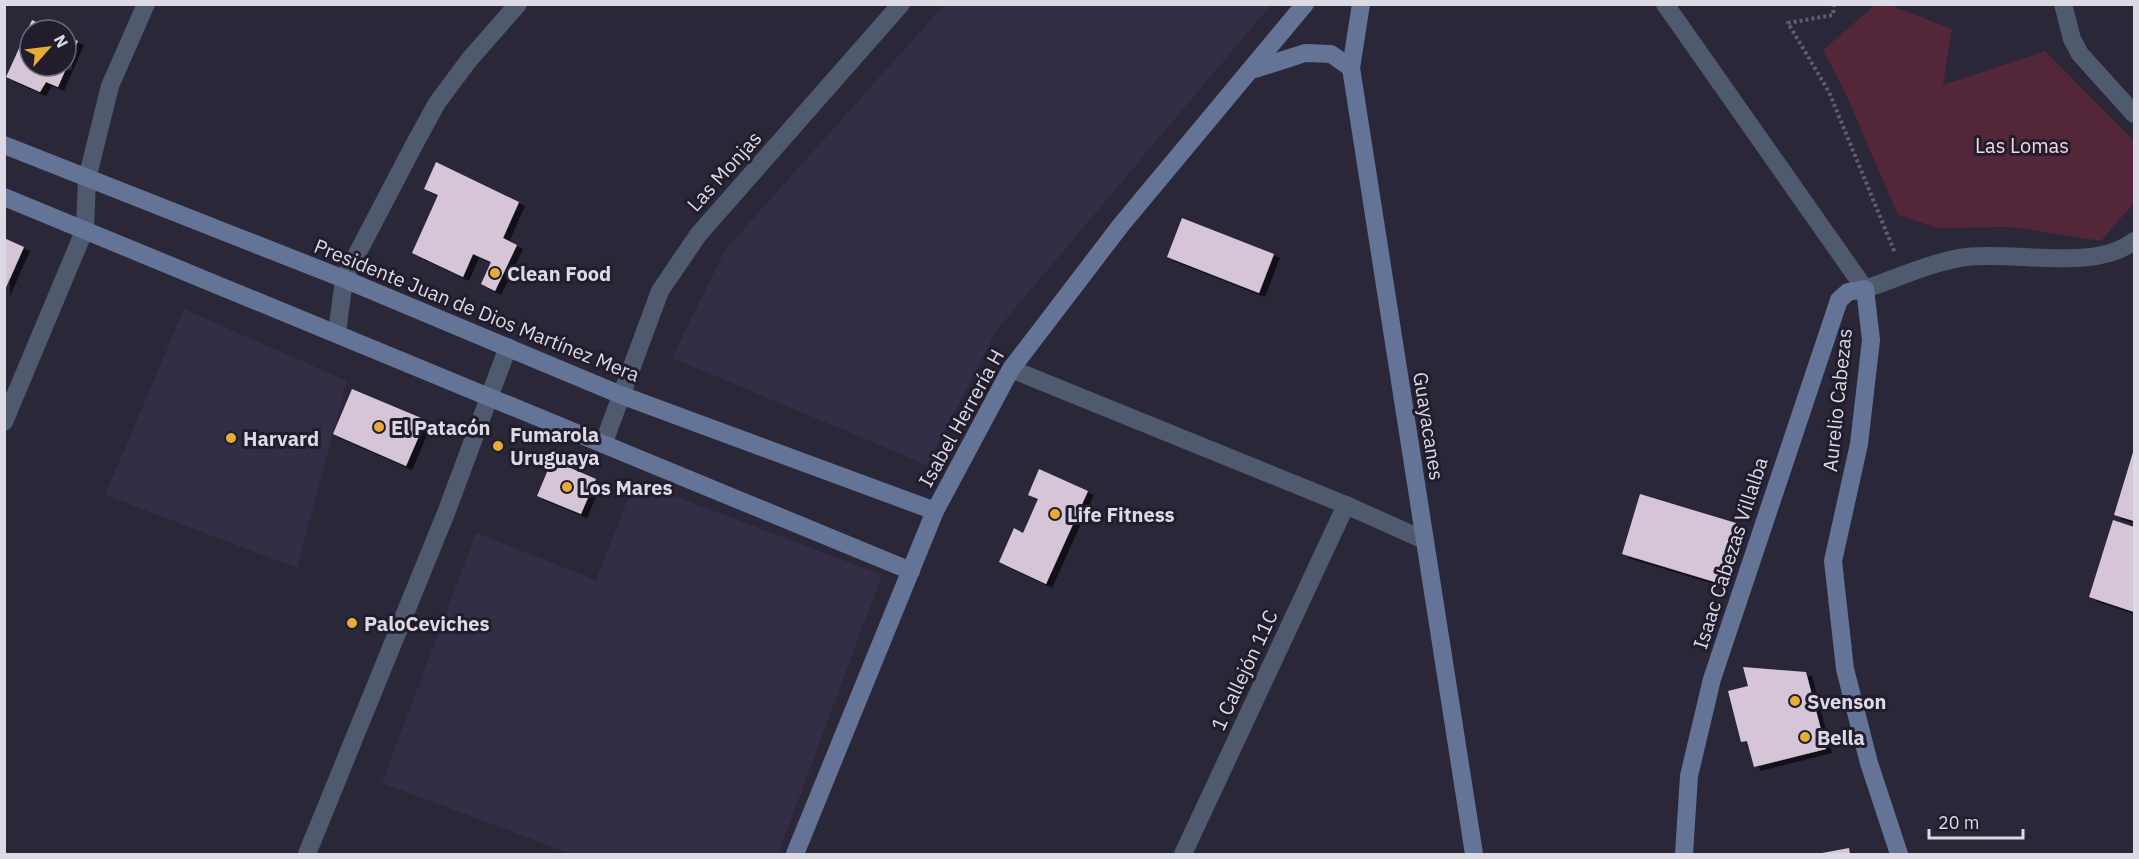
<svg xmlns="http://www.w3.org/2000/svg" width="2139" height="859" font-family="'IBM Plex Sans',sans-serif">
	<defs>
		<filter id="shadow"><feDropShadow dx="6" dy="4" stdDeviation="0" flood-color="#0009"/></filter>
	</defs>
	<rect width="100%" height="100%" fill="#2a2738"/>
	<!-- built -->
	<g fill="#332e45">
		<polygon points="944,5 1271,5 996,331 927,465 672,358 725,250"/>
		<polygon points="184,309 347,381 297,568 105,495"/>
		<polygon points="635,481 882,575 778,854 571,854 382,783 476,533 596,580"/>
	</g>
	<!-- green -->
	<polygon fill="#53263a" points="1887,4 1952,29 1943,85 2045,51 2134,141 2134,203 2101,241 2011,227 1937,228 1898,215 1844,90 1823,50 1875,5"/>
	<!-- building -->
	<g fill="#d6c5d7" filter="url(#shadow)">
		<polygon points="32,20 54,30 30,30 30,66 66,66 66,36 78,41 58,87 46,82 40,92 6,77"/>
		<polygon points="436,162 519,202 503,238 517,245 495,291 481,284 491,262 473,254 463,277 412,253 438,195 424,189"/>
		<polygon points="1182,218 1274,254 1259,293 1167,257"/>
		<polygon points="4,238 24,247 4,292"/>
		<polygon points="352,389 426,420 406,466 333,434"/>
		<polygon points="2134,449 2134,521 2114,515"/>
		<polygon points="552,460 596,479 581,514 537,496"/>
		<polygon points="1039,469 1088,491 1046,584 999,562 1014,528 1023,533 1038,499 1028,495"/>
		<polygon points="1640,494 1736,523 1718,583 1622,554"/>
		<polygon points="2113,520 2134,527 2134,612 2089,597"/>
		<polygon points="1743,667 1806,672 1826,749 1754,767 1747,741 1741,742 1728,691 1748,686"/>
		<polygon points="1849,848 1850,854 1822,854 1822,853"/>
	</g>
	<g fill="none" stroke-linecap="round" stroke-linejoin="round">
		<!-- path -->
		<polyline stroke="#605e6d" stroke-width="4" stroke-dasharray="3 3" stroke-linecap="butt" points="1834,4 1833,15 1788,23 1829,92 1895,253"/>
		<!-- street -->
		<g stroke="#4f5a6f" stroke-width="18">
			<path d="M1665 4 1865 289C1898 278 1931 262 1966 257 2015 251 2094 272 2134 241"/>
			<polyline points="2063,4 2072,39 2080,54 2134,114"/>
			<polyline points="337,333 344,279 414,145 437,103 469,60 518,4"/>
			<polyline points="1011,369 1346,505 1424,540"/>
			<polyline points="4,422 85,229 87,179 110,86 146,4"/>
			<polyline points="604,442 660,291 698,235 901,4"/>
			<polyline points="307,854 446,513 508,347"/>
			<polyline points="1183,854 1346,505"/>
		</g>
		<!-- secondary -->
		<g stroke="#647496" stroke-width="18">
			<polyline points="1361,4 1351,68 1474,854"/>
			<polyline points="1255,69 1305,53 1331,54 1351,68"/>
			<polyline points="4,145 344,279 621,395 935,511"/>
			<polyline points="4,197 911,571"/>
			<polyline points="795,854 935,511 1011,369 1121,225 1305,4"/>
			<polyline points="1684,854 1689,776 1712,679 1839,300 1848,292 1865,289 1871,340 1859,444 1833,561 1845,669 1869,763 1899,854"/>
		</g>
	</g>
	<!-- markers -->
	<g fill="#e5ad35" stroke="#211d2d" stroke-width="2">
		<circle cx="495" cy="273" r="6"/>
		<circle cx="379" cy="427" r="6"/>
		<circle cx="231" cy="438" r="6"/>
		<circle cx="498" cy="446" r="6"/>
		<circle cx="567" cy="487" r="6"/>
		<circle cx="1055" cy="514" r="6"/>
		<circle cx="352" cy="623" r="6"/>
		<circle cx="1795" cy="701" r="6"/>
		<circle cx="1805" cy="737" r="6"/>
	</g>
	<g text-anchor="middle" dominant-baseline="central" stroke-width="6" stroke-linejoin="round" paint-order="stroke">
		<!-- park labels -->
		<g font-size="20" fill="#f7d2e0" stroke="#211d2d">
			<text x="2022" y="145">Las Lomas</text>
		</g>
		<!-- street labels -->
		<g font-size="20" fill="#dcdae5" stroke="#211d2d">
			<text transform="translate(724 171) rotate(-48)">Las Monjas</text>
			<text transform="translate(477 310) rotate(22)">Presidente Juan de Dios Martínez Mera</text>
			<text transform="translate(1837 400) rotate(-84)">Aurelio Cabezas</text>
			<text transform="translate(961 418) rotate(-61)">Isabel Herrería H</text>
			<text transform="translate(1429 426) rotate(81)">Guayacanes</text>
			<text transform="translate(1730 553) rotate(-72)">Isaac Cabezas Villalba</text>
			<text transform="translate(1244 670) rotate(-65)">1 Callejón 11C</text>
		</g>
		<!-- poi labels -->
		<g font-size="20" font-weight="bold" fill="#dcdae5" stroke="#211d2d" text-anchor="start">
			<text x="507" y="273">Clean Food</text>
			<text x="391" y="427">El Patacón</text>
			<text x="510" y="434">Fumarola<tspan x="510" dy="23">Uruguaya</tspan></text>
			<text x="243" y="438">Harvard</text>
			<text x="579" y="487">Los Mares</text>
			<text x="1067" y="514">Life Fitness</text>
			<text x="364" y="623">PaloCeviches</text>
			<text x="1807" y="701">Svenson</text>
			<text x="1817" y="737">Bella</text>
		</g>
	</g>
	<!-- border -->
	<rect width="2139" height="859" fill="none" stroke="#dcdae5" stroke-width="12"/>
	<!-- north arrow -->
	<g transform="translate(48 48) rotate(62)"><circle r="28" fill="#211d2d" stroke="#6c6977" stroke-width="1.5"/>
	<path d="M0-4.5L10 22L0 15L-10 22Z" fill="#e5ad35"/>
	<text y="-9" font-size="16" font-weight="bold" text-anchor="middle" fill="#dcdae5">N</text>
	</g>
	<!-- scale -->
	<path d="M1929 829v9h94v-9" fill="none" stroke="#dcdae5" stroke-width="3"/>
	<text x="1938" y="829" font-size="18" fill="#dcdae5" stroke="#211d2d" stroke-width="4.5" paint-order="stroke">20 m</text>
</svg>
